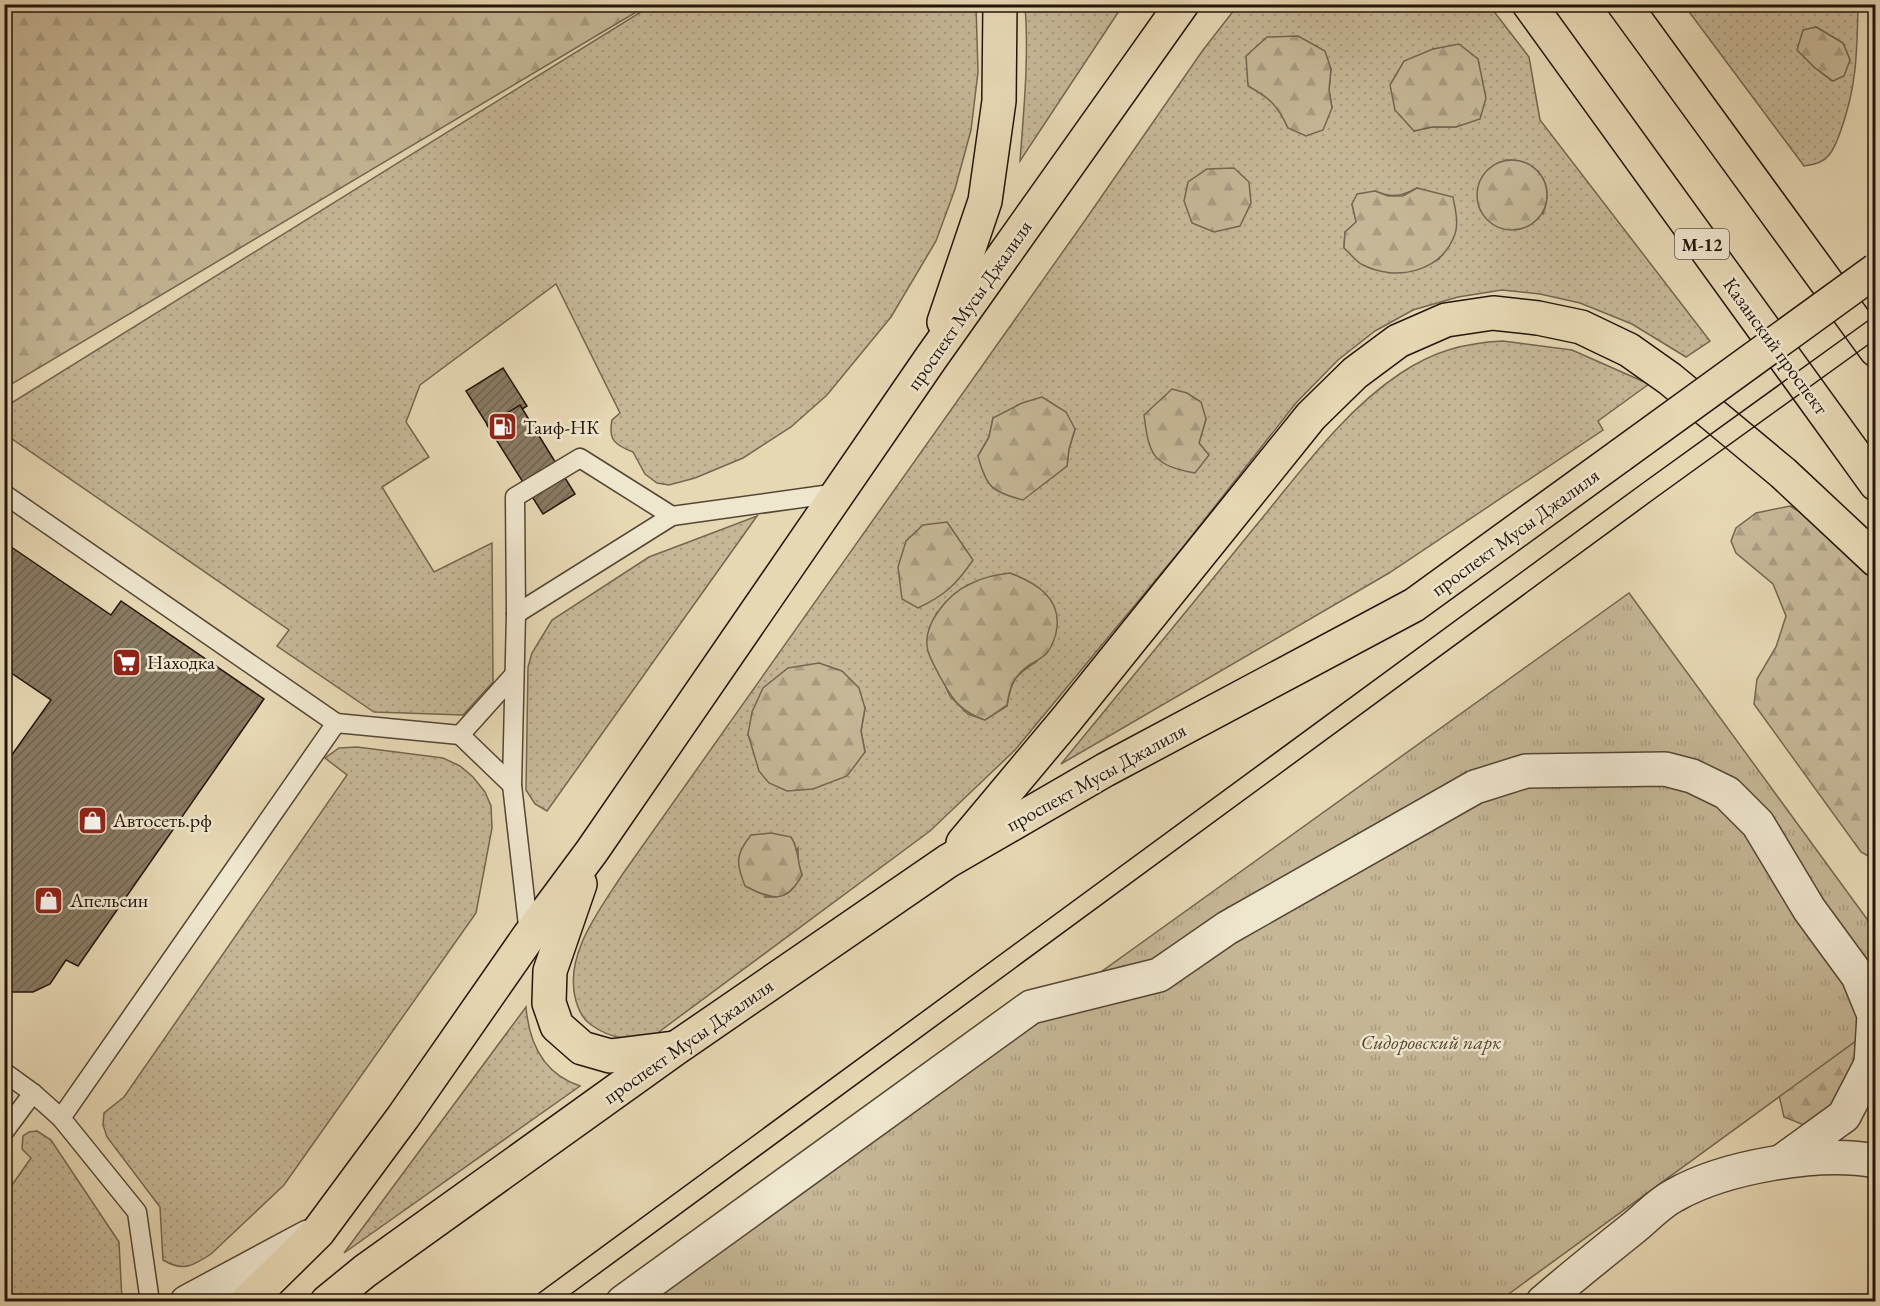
<svg xmlns="http://www.w3.org/2000/svg" width="1880" height="1306" font-family="'EB Garamond',serif">
	<defs>
		<pattern id="grass-dots" width="8" height="8" patternUnits="userSpaceOnUse" patternTransform="scale(1.5)"><rect width="8" height="8" fill="#c6b797"/><path d="M2 2h.1M6 6h.1" fill="none" stroke="#aa9c81" stroke-width="1.8" stroke-linecap="round"/></pattern>
		<pattern id="forest-firs" width="22" height="20" patternUnits="userSpaceOnUse" patternTransform="scale(1.5)"><rect width="22" height="20" fill="#c6b797"/><path d="M5 1l3.5 6h-7zM16 11l3.5 6h-7z" fill="#aa9c81"/></pattern>
		<pattern id="park-tufts" width="24" height="20" patternUnits="userSpaceOnUse" patternTransform="scale(1.5)"><rect width="24" height="20" fill="#c6b797"/><path d="M3 7l-1-3M5 7V3M7 7l1-3M15 17l-1-3M17 17v-4M19 17l1-3" fill="none" stroke="#aa9c81"/></pattern>
		<pattern id="building-hatch" width="6" height="6" patternUnits="userSpaceOnUse" patternTransform="scale(1.5)"><rect width="6" height="6" fill="#897a62"/><path d="M-1 1l2-2M0 6l6-6M5 7l2-2" fill="none" stroke="#70634f"/></pattern>
	</defs>
	<rect width="100%" height="100%" fill="#e7d8b4"/>
	<filter id="stains"><feTurbulence type="fractalNoise" baseFrequency=".00333" numOctaves="4"/><feColorMatrix values="0 0 0 0 .2 0 0 0 0 .09 0 0 0 0 .02 0 0 0 .5 -.17"/></filter>
	<radialGradient id="worn" r=".72"><stop offset=".6" stop-color="#630" stop-opacity="0"/><stop offset="1" stop-color="#630" stop-opacity=".3"/></radialGradient>
	<!-- grass -->
	<g fill="url(#grass-dots)" stroke="#746650" stroke-width="1.5" fill-rule="evenodd">
		<path d="M652 5H976L978 72 971 130 955 189 936 241 891 317 827 395 791 427 743 458 695 478 669 485 657 483 645 474 633 452C615 445 608 440 612 420L620 413 556 284 420 385 406 422 429 457 382 487 434 572 492 543 493 682 463 715 374 712 277 646 289 630 5 434V407Z"/>
		<path d="M1025 5H1123L1020 161C1024 108 1029 57 1025 5Z"/>
		<path d="M1238 5H1489L1529 57 1540 120 1710 341 1686 357 1632 324 1580 303 1540 294 1502 290 1458 297 1413 310 1375 331 1338 360 1296 403 1183 547 1015 750 930 831 656 1034C630 1040 613 1041 590 1024 583 1019 579 1011 576 1001 563 956 599 911 622 875L1086 219 1203 50ZM1433 49 1456 127H1432L1414 131ZM1331 69 1329 90 1332 108 1288 128 1281 112 1267 96ZM1506 160C1538 160 1555 183 1543 214ZM1417 188 1455 233 1439 259 1359 262 1344 248 1345 232 1357 222 1352 204 1375 191C1392 198 1401 197 1417 188ZM993 418 1075 429 1069 449 1067 466 978 456 989 437ZM1206 419 1199 443 1147 438ZM967 585 1037 661C1015 675 1011 680 1007 706L985 720 968 714 950 696 928 649 936 614ZM865 708 861 731 865 752 759 771ZM798 848V862L802 875C792 893 787 898 765 897Z"/>
		<path d="M1684 5H1858C1857 51 1857 85 1841 130 1838 138 1835 148 1829 155 1823 163 1813 165 1804 166ZM1816 27 1843 43 1850 60 1832 81 1814 67 1798 50Z"/>
		<path d="M1503 341 1572 350 1649 384 1598 421 1603 430 1389 573 1061 764C1125 686 1190 607 1254 528 1299 474 1342 412 1401 373 1434 351 1464 343 1503 341Z"/>
		<polygon points="757,516 547,811 535,804 526,790 528,667 532,653 552,620 649,557"/>
		<path d="M357 747 443 758 460 766 473 777 485 792 491 806 492 828 476 913 284 1185 211 1254C193 1266 183 1272 163 1260L160 1207 107 1137 103 1125 104 1113 124 1097 347 775 325 758 339 748Z"/>
		<path d="M526 1007C529 1043 544 1074 580 1086L344 1253Z"/>
		<polygon points="37,1131 51,1140 119,1242 122,1301 5,1301 5,1195 31,1158 22,1149 23,1136 29,1132"/>
	</g>
	<!-- forest -->
	<g fill="url(#forest-firs)" stroke="#746650" stroke-width="1.5">
		<polygon points="5,4 648,4 648,5 5,388"/>
		<polygon points="1816,27 1843,43 1850,60 1844,76 1833,81 1814,67 1797,50 1803,30"/>
		<path d="M1298 36 1325 51 1331 69 1329 90 1332 108 1323 130 1306 136 1288 128C1278 106 1270 98 1248 86L1246 56 1267 37Z"/>
		<polygon points="1459,44 1478,59 1486,98 1480,119 1456,127 1432,127 1414,131 1395,110 1390,85 1404,61 1433,49"/>
		<circle cx="1512" cy="195" r="35"/>
		<polygon points="1234,168 1249,182 1251,203 1240,226 1214,232 1192,223 1184,201 1188,182 1207,169"/>
		<path d="M1417 188 1453 197C1455 209 1459 222 1455 234 1441 273 1395 282 1361 264 1355 260 1350 253 1344 248L1345 232 1356 222 1352 204 1357 194 1375 191 1388 196H1403Z"/>
		<path d="M1172 389 1187 393 1201 402 1206 419 1199 443 1209 455 1195 473C1153 465 1149 456 1144 415Z"/>
		<path d="M1042 397 1066 412 1075 429 1069 449 1067 466 1023 500C992 492 986 487 978 456L989 437 993 418 1022 403Z"/>
		<polygon points="1790,506 1839,535 1875,581 1875,860 1861,852 1754,704 1757,679 1776,647 1786,616 1773,584 1736,553 1731,541 1736,528 1756,513"/>
		<path d="M947 522 973 560C956 585 945 595 918 608L902 599 898 567 906 541 923 525Z"/>
		<path d="M1010 573C1036 583 1060 597 1057 627 1056 636 1052 646 1047 653 1040 660 1031 663 1024 669 1012 679 1009 691 1007 705L985 720C962 712 953 701 942 680 937 671 931 661 928 651 921 625 948 594 970 584 983 577 996 575 1010 573Z"/>
		<polygon points="819,663 842,671 859,688 865,708 861,731 865,752 847,776 813,789 787,791 769,783 759,771 748,734 752,712 763,688 788,668"/>
		<path d="M771 833 791 837C799 849 797 861 802 875 786 904 772 900 745 886 736 863 735 855 751 835Z"/>
		<polygon points="1830,1040 1875,1040 1828,1114 1804,1125 1784,1117 1778,1091"/>
	</g>
	<!-- park -->
	<polygon fill="url(#park-tufts)" stroke="#746650" stroke-width="1.5" points="1629,593 1875,930 1875,1027 1499,1301 641,1302"/>
	<!-- building -->
	<g fill="url(#building-hatch)" stroke="#23150a" stroke-width="1.5">
		<polygon points="503,368 527,406 490,429 466,391"/>
		<polygon points="520,405 575,494 543,514 487,425"/>
		<polygon points="4,542 111,615 121,601 264,699 78,966 66,960 50,984 33,992 11,992 4,988 4,886 10,878 4,874 4,766 51,700 4,668"/>
	</g>
	<g fill="none" stroke-linecap="round" stroke-linejoin="round">
		<defs>
			<g id="service">
				<polyline points="4,494 336,723"/>
				<polyline points="516,614 672,516"/>
				<polyline points="460,735 512,785"/>
				<polyline points="529,934 512,785 516,614 515,497 580,458 672,516 838,493"/>
				<polyline points="4,1072 33,1093 61,1118"/>
				<polyline points="4,1132 33,1093"/>
				<polyline points="150,1302 137,1212 61,1118 336,723 460,735 513,676"/>
			</g>
			<polyline id="minor" points="187,1302 308,1237"/>
			<g id="tertiary">
				<polyline points="1782,1161 1844,1116 1871,1064"/>
				<polyline points="623,1302 1031,1007 1159,975 1227,928 1475,787 1526,771 1665,769 1692,776 1727,793 1758,824 1809,909 1858,976 1874,1015 1871,1064 1876,1082"/>
				<path d="M1543 1302C1572 1277 1602 1253 1632 1229 1646 1218 1659 1203 1675 1195 1724 1167 1820 1150 1876 1161"/>
			</g>
			<g id="primary">
				<polyline points="1529,4 1876,484"/>
				<polyline points="1624,4 1876,350"/>
				<polyline points="944,322 985,201 999,101 1000,4"/>
				<polyline points="963,843 1066,720 1311,416 1355,373 1398,341 1446,320 1493,313 1538,318 1581,327 1629,350 1670,379 1783,473 1876,560"/>
				<polyline points="580,884 550,971 549,1003 557,1026 582,1048 610,1056 674,1048"/>
				<polyline points="247,1302 318,1232 403,1117 529,936 592,851 931,358 1182,4"/>
				<polyline points="327,1302 365,1271 676,1048 948,861 1105,770 1414,605 1621,455"/>
			</g>
		</defs>
		<!-- service casing -->
		<use href="#service" stroke="#544634" stroke-width="21"/>
		<!-- minor casing -->
		<use href="#minor" stroke="#544634" stroke-width="36"/>
		<!-- tertiary casing -->
		<use href="#tertiary" stroke="#544634" stroke-width="36"/>
		<!-- primary casing -->
		<use href="#primary" stroke="#23150a" stroke-width="36"/>
		<!-- service -->
		<use href="#service" stroke="#efe6ce" stroke-width="18"/>
		<!-- minor -->
		<use href="#minor" stroke="#efe6ce" stroke-width="33"/>
		<!-- tertiary -->
		<use href="#tertiary" stroke="#efe6ce" stroke-width="33"/>
		<!-- primary -->
		<use href="#primary" stroke="#e7d8b4" stroke-width="33"/>
		<!-- tram -->
		<g stroke="#23150a" stroke-width="1.5">
			<polyline points="527,1302 1643,483 1876,315"/>
			<polyline points="560,1302 1654,499 1876,339"/>
		</g>
		<defs>
			<polyline id="primary-bridge" points="1621,455 1876,270"/>
		</defs>
		<!-- primary-bridge casing -->
		<use href="#primary-bridge" stroke="#23150a" stroke-width="36" stroke-linecap="butt"/>
		<!-- primary-bridge -->
		<use href="#primary-bridge" stroke="#e7d8b4" stroke-width="33"/>
	</g>
	<!-- icons -->
	<defs>
		<symbol id="fuel-square" viewBox="-11 -11 22 22"><rect x="-9" y="-9" width="18" height="18" rx="4" fill="#8f2418" stroke="#efe6ce"/><path d="M-5.5-6h7V0h2V4h1.3V-2.5L3-4.5l.8-.8L6-3V5H2.5V1h-1V6h-7ZM-4.2-4.7v3.2H.2V-4.7Z" fill="#fff"/></symbol>
		<symbol id="supermarket-square" viewBox="-11 -11 22 22"><rect x="-9" y="-9" width="18" height="18" rx="4" fill="#8f2418" stroke="#efe6ce"/><path d="M-6-5.5h2.5l.6 2H6L4.5 2H-2.5L-4.4-4H-6ZM-1.5 3.2a1.3 1.3 0 1 0 .1 0ZM3 3.2a1.3 1.3 0 1 0 .1 0Z" fill="#fff"/></symbol>
		<symbol id="shop-square" viewBox="-11 -11 22 22"><rect x="-9" y="-9" width="18" height="18" rx="4" fill="#8f2418" stroke="#efe6ce"/><path d="M-5-2.5h2.3a2.7 3.5 0 0 1 5.4 0H5L5.5 6h-11ZM-1.5-2.5h3a1.5 2.3 0 0 0-3 0Z" fill="#fff"/></symbol>
	</defs>
	<g fill-rule="evenodd">
		<use href="#fuel-square" x="486" y="410" width="33" height="33"/>
		<use href="#supermarket-square" x="110" y="646" width="33" height="33"/>
		<use href="#shop-square" x="76" y="804" width="33" height="33"/>
		<use href="#shop-square" x="32" y="884" width="33" height="33"/>
	</g>
	<g text-anchor="middle" dominant-baseline="central" stroke-width="5" stroke-linejoin="round" paint-order="stroke">
		<!-- shield labels -->
		<rect fill="#efe6ce" stroke="#605445" stroke-width="1.5" x="1675" y="229" width="54" height="30" rx="4.5"/>
		<g font-size="18" font-weight="bold" fill="#23150a">
			<text x="1702" y="244">М-12</text>
		</g>
		<!-- street labels -->
		<g font-size="20" fill="#23150a" stroke="#efe6ce">
			<text transform="translate(969 305) rotate(-55)">проспект Мусы Джалиля</text>
			<text transform="translate(1776 346) rotate(54)">Казанский проспект</text>
			<text transform="translate(1515 532) rotate(-36)">проспект Мусы Джалиля</text>
			<text transform="translate(1096 777) rotate(-29)">проспект Мусы Джалиля</text>
			<text transform="translate(688 1041) rotate(-35)">проспект Мусы Джалиля</text>
		</g>
		<!-- poi labels -->
		<g font-size="20" fill="#23150a" stroke="#efe6ce" text-anchor="start">
			<text x="523" y="427">Таиф-НК</text>
			<text x="147" y="662">Находка</text>
			<text x="113" y="820">Автосеть.рф</text>
			<text x="70" y="900">Апельсин</text>
		</g>
		<!-- park labels -->
		<g font-size="20" font-style="italic" fill="#544634" stroke="#efe6ce">
			<text x="1431" y="1042">Сидоровский парк</text>
		</g>
	</g>
	<!-- margin -->
	<rect width="1880" height="1306" fill="none" stroke="#e7d8b4" stroke-width="24"/>
	<rect x="6" y="6" width="1868" height="1294" fill="none" stroke="#23150a" stroke-width="3"/>
	<rect x="12" y="12" width="1856" height="1282" fill="none" stroke="#23150a" stroke-width="1.5"/>
	<rect width="100%" height="100%" filter="url(#stains)"/>
	<rect width="100%" height="100%" fill="url(#worn)"/>
</svg>
